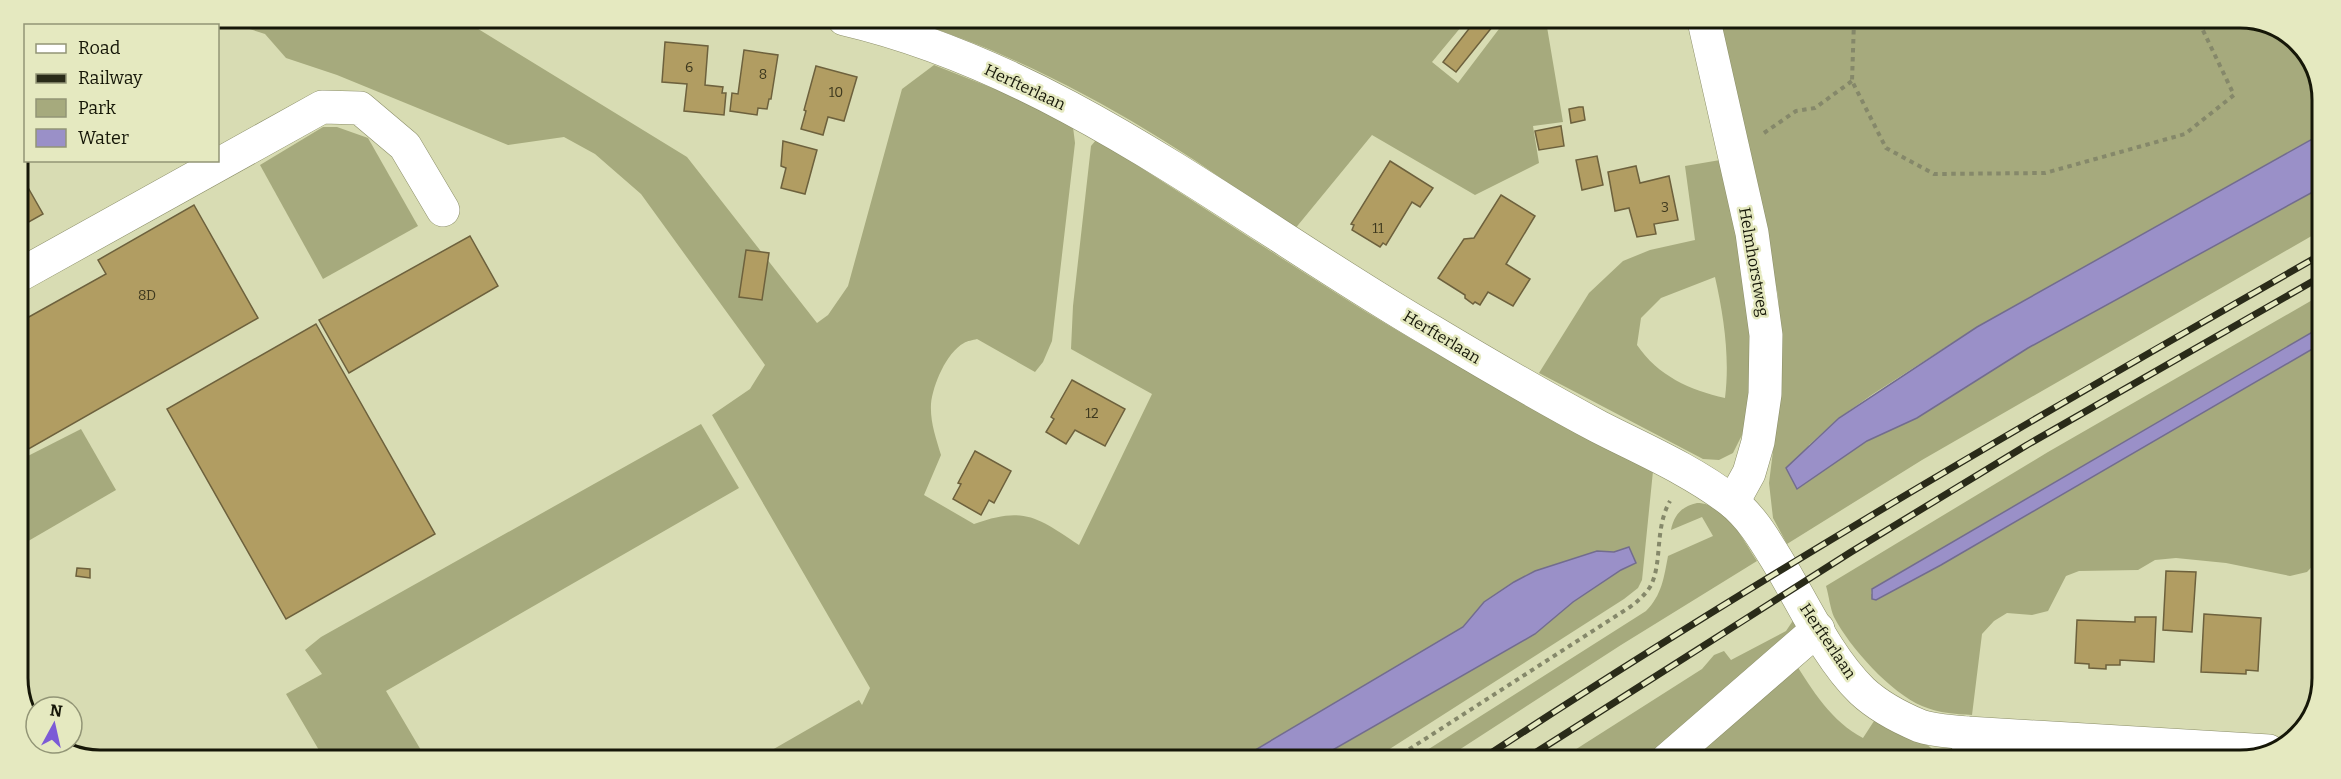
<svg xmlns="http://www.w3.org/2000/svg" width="2341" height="779" font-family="Bitter,serif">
	<rect width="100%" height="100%" fill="#d8dcb3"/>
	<!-- green -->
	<g fill="#a6aa7d" fill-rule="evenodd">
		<path d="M215 18 462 19 687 157 817 323 828 315 848 286 902 89 934 65 1015 97 1073 127 1075 143 1052 341 1043 362 1035 372 977 339C973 340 967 341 964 343 946 353 933 385 931 404 930 422 936 438 941 455L924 495 974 524C1024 506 1037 517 1079 545L1152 394 1071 349 1073 306 1091 146 1096 140C1180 191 1261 246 1344 298 1444 361 1549 416 1653 471L1642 580 1638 588 1624 599 1374 759H1317L1535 634 1573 602 1621 570 1636 563 1614 552 1605 551H1597L1563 563 1484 602 1464 627 1240 759 758 758 859 700 862 705 870 688 712 415 750 389 765 365 641 194 595 154 564 137 508 145 337 75 286 58 265 34Z"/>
		<path d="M908 20 1466 21 1432 62 1458 83 1505 21H1546L1563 122 1533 126 1539 163 1475 195 1372 135 1294 230C1177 143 1048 63 908 20Z"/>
		<polygon points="1720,21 2267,22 2306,50 2323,95 2323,133 1977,327 1873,394 1839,418 1809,445 1797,489 1867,441 1917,418 2027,348 2322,187 2322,230 1922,460 1787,544 1773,518 1769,483 1774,443 1780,322 1778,295"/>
		<polygon points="323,127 337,127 368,138 418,226 323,279 260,165"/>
		<path d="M1726 159 1750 273V408L1742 435 1733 453 1719 460 1703 459 1539 373 1589 293 1623 261 1650 250 1695 240 1685 166ZM1715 277C1724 317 1730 358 1725 398 1690 390 1658 376 1637 345L1641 318 1661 298Z"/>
		<path d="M2321 295V327L1872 589 1871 594 1941 565 2321 344 2320 558 2307 572 2290 576 2226 563 2176 558 2155 560 2138 570 2079 571 2066 576 2048 611 2032 615 2007 613 1994 621 1982 634 1972 715C1955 714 1938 713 1922 706 1891 693 1850 648 1834 617 1830 608 1829 596 1826 586L2048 452Z"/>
		<polygon points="701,424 739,488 386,691 425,757 323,757 286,694 322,674 305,650 321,637"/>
		<polygon points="81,429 116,490 18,547 18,461"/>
		<path d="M1697 503C1726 503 1743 540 1757 561L1621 645 1445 759H1413L1646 611C1662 595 1664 577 1668 556L1713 536 1702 517 1671 530C1674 515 1682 506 1697 503Z"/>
		<polygon points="1794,619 1797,625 1652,760 1559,760 1702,669 1714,655 1724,651 1731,660 1786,631"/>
		<path d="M1794 661C1812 690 1832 722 1863 738L1874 721C1898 734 1926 736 1942 760H1694L1690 753Z"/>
		<polygon points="2014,750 2241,761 1996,761"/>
	</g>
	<!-- water -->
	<g fill="#9a90c8" stroke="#726c8e" stroke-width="1.5">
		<polygon points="2323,133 2322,187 2028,348 1917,418 1867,441 1797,489 1786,468 1839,418 1977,327"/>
		<polygon points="2321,327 2321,344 1941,565 1876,600 1872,599 1872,589"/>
		<polygon points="1629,547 1636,563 1621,570 1573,602 1535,634 1317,759 1240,759 1463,627 1484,602 1514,582 1535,571 1597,551 1614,552"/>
	</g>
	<!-- building -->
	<g fill="#b19d62" stroke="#6d613d" stroke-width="1.5">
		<polygon points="1475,21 1497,21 1456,72 1443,62"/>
		<polygon points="665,42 708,46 705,85 723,87 722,93 726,93 724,115 684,111 687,84 662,82"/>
		<polygon points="744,50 778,55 771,99 769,99 767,109 758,108 757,115 730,111 732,93 738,94"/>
		<polygon points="816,66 857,77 844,121 828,117 823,135 801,129 806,111 804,110"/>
		<polygon points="1579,107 1583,107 1585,120 1571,123 1569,109"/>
		<polygon points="1561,126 1564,146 1539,150 1535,131"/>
		<polygon points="18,133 26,146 26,158 18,162"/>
		<polygon points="783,141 817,150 805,194 781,188 786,168 781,166"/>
		<polygon points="1597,156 1603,185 1582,190 1576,160"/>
		<polygon points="1390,161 1433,188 1420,207 1412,202 1386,245 1383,243 1380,247 1352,230 1354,225 1351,224"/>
		<polygon points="1636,166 1640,183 1669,176 1678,220 1654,224 1656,234 1637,237 1629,208 1615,211 1608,172"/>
		<polygon points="18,170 43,214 18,228"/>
		<polygon points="1501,195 1535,216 1506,264 1530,279 1513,306 1488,292 1480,305 1475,302 1473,304 1465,298 1465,295 1438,278 1464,239 1474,238"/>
		<polygon points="194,205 258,318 18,455 18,323 106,274 98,260"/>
		<polygon points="470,236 498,286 349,373 319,320"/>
		<polygon points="746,250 769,253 762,300 739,297"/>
		<polygon points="316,324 435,534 286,619 167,409"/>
		<polygon points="1072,380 1125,409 1105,446 1075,430 1066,444 1046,432 1054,419 1051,417"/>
		<polygon points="975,451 1011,471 994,503 989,500 981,515 953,499 961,484 958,483"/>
		<polygon points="77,568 90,569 90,578 76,576"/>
		<polygon points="2166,571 2196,572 2192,632 2163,630"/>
		<polygon points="2204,614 2261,618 2258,671 2246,670 2246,674 2201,672"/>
		<polygon points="2135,617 2156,617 2154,662 2120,660 2120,665 2106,665 2106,669 2089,668 2089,664 2075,663 2077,620 2135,622"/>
	</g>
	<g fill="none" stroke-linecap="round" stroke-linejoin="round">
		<defs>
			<g id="minor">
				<path d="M844 19C1063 70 1242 221 1433 332 1488 365 1543 397 1599 427 1644 450 1691 470 1730 500 1752 517 1766 542 1780 565 1804 605 1828 658 1862 691 1877 705 1901 718 1920 726 1934 731 1952 731 1967 733L2269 751"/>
				<polyline points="1704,21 1752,233 1766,335 1765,394 1758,442 1749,473 1733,502"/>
				<polyline points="18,276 322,107 360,108 405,146 443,210"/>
				<polyline points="1967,733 1970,760"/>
				<polyline points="1667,760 1818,629"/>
			</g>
		</defs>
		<!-- minor casing -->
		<use href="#minor" stroke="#8b8e68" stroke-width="34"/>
		<!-- path -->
		<g stroke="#85886a" stroke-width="4" stroke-dasharray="4.5 4.5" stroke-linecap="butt">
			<polyline points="1854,21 1852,81 1886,148 1934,174 2045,173 2185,134 2234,95 2199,22"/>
			<polyline points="1764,133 1796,111 1815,108 1852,81"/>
			<path d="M1394 759 1630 607C1638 601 1645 595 1650 587 1663 564 1654 529 1670 501"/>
		</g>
		<!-- minor -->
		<use href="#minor" stroke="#fff" stroke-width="33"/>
		<defs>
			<g id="rail">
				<path d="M1482 759C1755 579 2038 416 2322 254"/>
				<polyline points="1524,760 1851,552 2027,445 2322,276"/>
			</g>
		</defs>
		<!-- rail casing -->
		<use href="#rail" stroke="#2a2b19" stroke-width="7"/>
		<!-- rail -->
		<use href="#rail" stroke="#e5e9c0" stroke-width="4.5" stroke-dasharray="14" stroke-linecap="butt"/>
	</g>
	<g text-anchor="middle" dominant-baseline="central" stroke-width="5" stroke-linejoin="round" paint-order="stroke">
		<!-- number labels -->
		<g font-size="14" fill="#3d381e">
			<text x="689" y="67">6</text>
			<text x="763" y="74">8</text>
			<text x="836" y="92">10</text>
			<text x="1665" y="207">3</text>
			<text x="1378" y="228">11</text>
			<text x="147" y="295">8D</text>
			<text x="1092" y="413">12</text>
		</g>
		<!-- street labels -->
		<g font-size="16" fill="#161708" stroke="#e5e9c0">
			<text transform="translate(1025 87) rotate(25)">Herfterlaan</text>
			<text transform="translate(1754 262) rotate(80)">Helmhorstweg</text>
			<text transform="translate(1442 337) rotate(31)">Herfterlaan</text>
			<text transform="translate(1828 641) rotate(56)">Herfterlaan</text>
		</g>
	</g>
	<!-- crop -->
	<path d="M0 0H2341V779H0ZM100 28H2240A72 72 0 0 1 2312 100V678A72 72 0 0 1 2240 750H100A72 72 0 0 1 28 678V100A72 72 0 0 1 100 28Z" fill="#e5e9c0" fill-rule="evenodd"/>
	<path fill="none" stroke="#161708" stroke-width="3" d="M100 28H2240A72 72 0 0 1 2312 100V678A72 72 0 0 1 2240 750H100A72 72 0 0 1 28 678V100A72 72 0 0 1 100 28Z"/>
	<!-- legend -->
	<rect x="24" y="24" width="195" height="138" fill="#e5e9c0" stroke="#929576" stroke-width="1.5"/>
	<rect x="36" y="44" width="30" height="9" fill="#ffffff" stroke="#929576" stroke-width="1.5"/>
	<text x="78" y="54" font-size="18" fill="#161708">Road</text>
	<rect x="36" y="74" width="30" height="9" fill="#2a2b19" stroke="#929576" stroke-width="1.5"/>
	<text x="78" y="84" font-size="18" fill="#161708">Railway</text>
	<rect x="36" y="99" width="30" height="18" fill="#a6aa7d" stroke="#929576" stroke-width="1.5"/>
	<text x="78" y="114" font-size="18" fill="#161708">Park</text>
	<rect x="36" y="129" width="30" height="18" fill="#9a90c8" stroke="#929576" stroke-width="1.5"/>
	<text x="78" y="144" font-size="18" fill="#161708">Water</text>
	<!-- north arrow -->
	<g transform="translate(54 725) rotate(8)"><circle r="28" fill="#e5e9c0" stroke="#929576" stroke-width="1.5"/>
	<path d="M0-4.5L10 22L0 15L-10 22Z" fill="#7c5bd6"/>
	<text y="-9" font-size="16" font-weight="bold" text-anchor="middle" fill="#161708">N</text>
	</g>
</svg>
